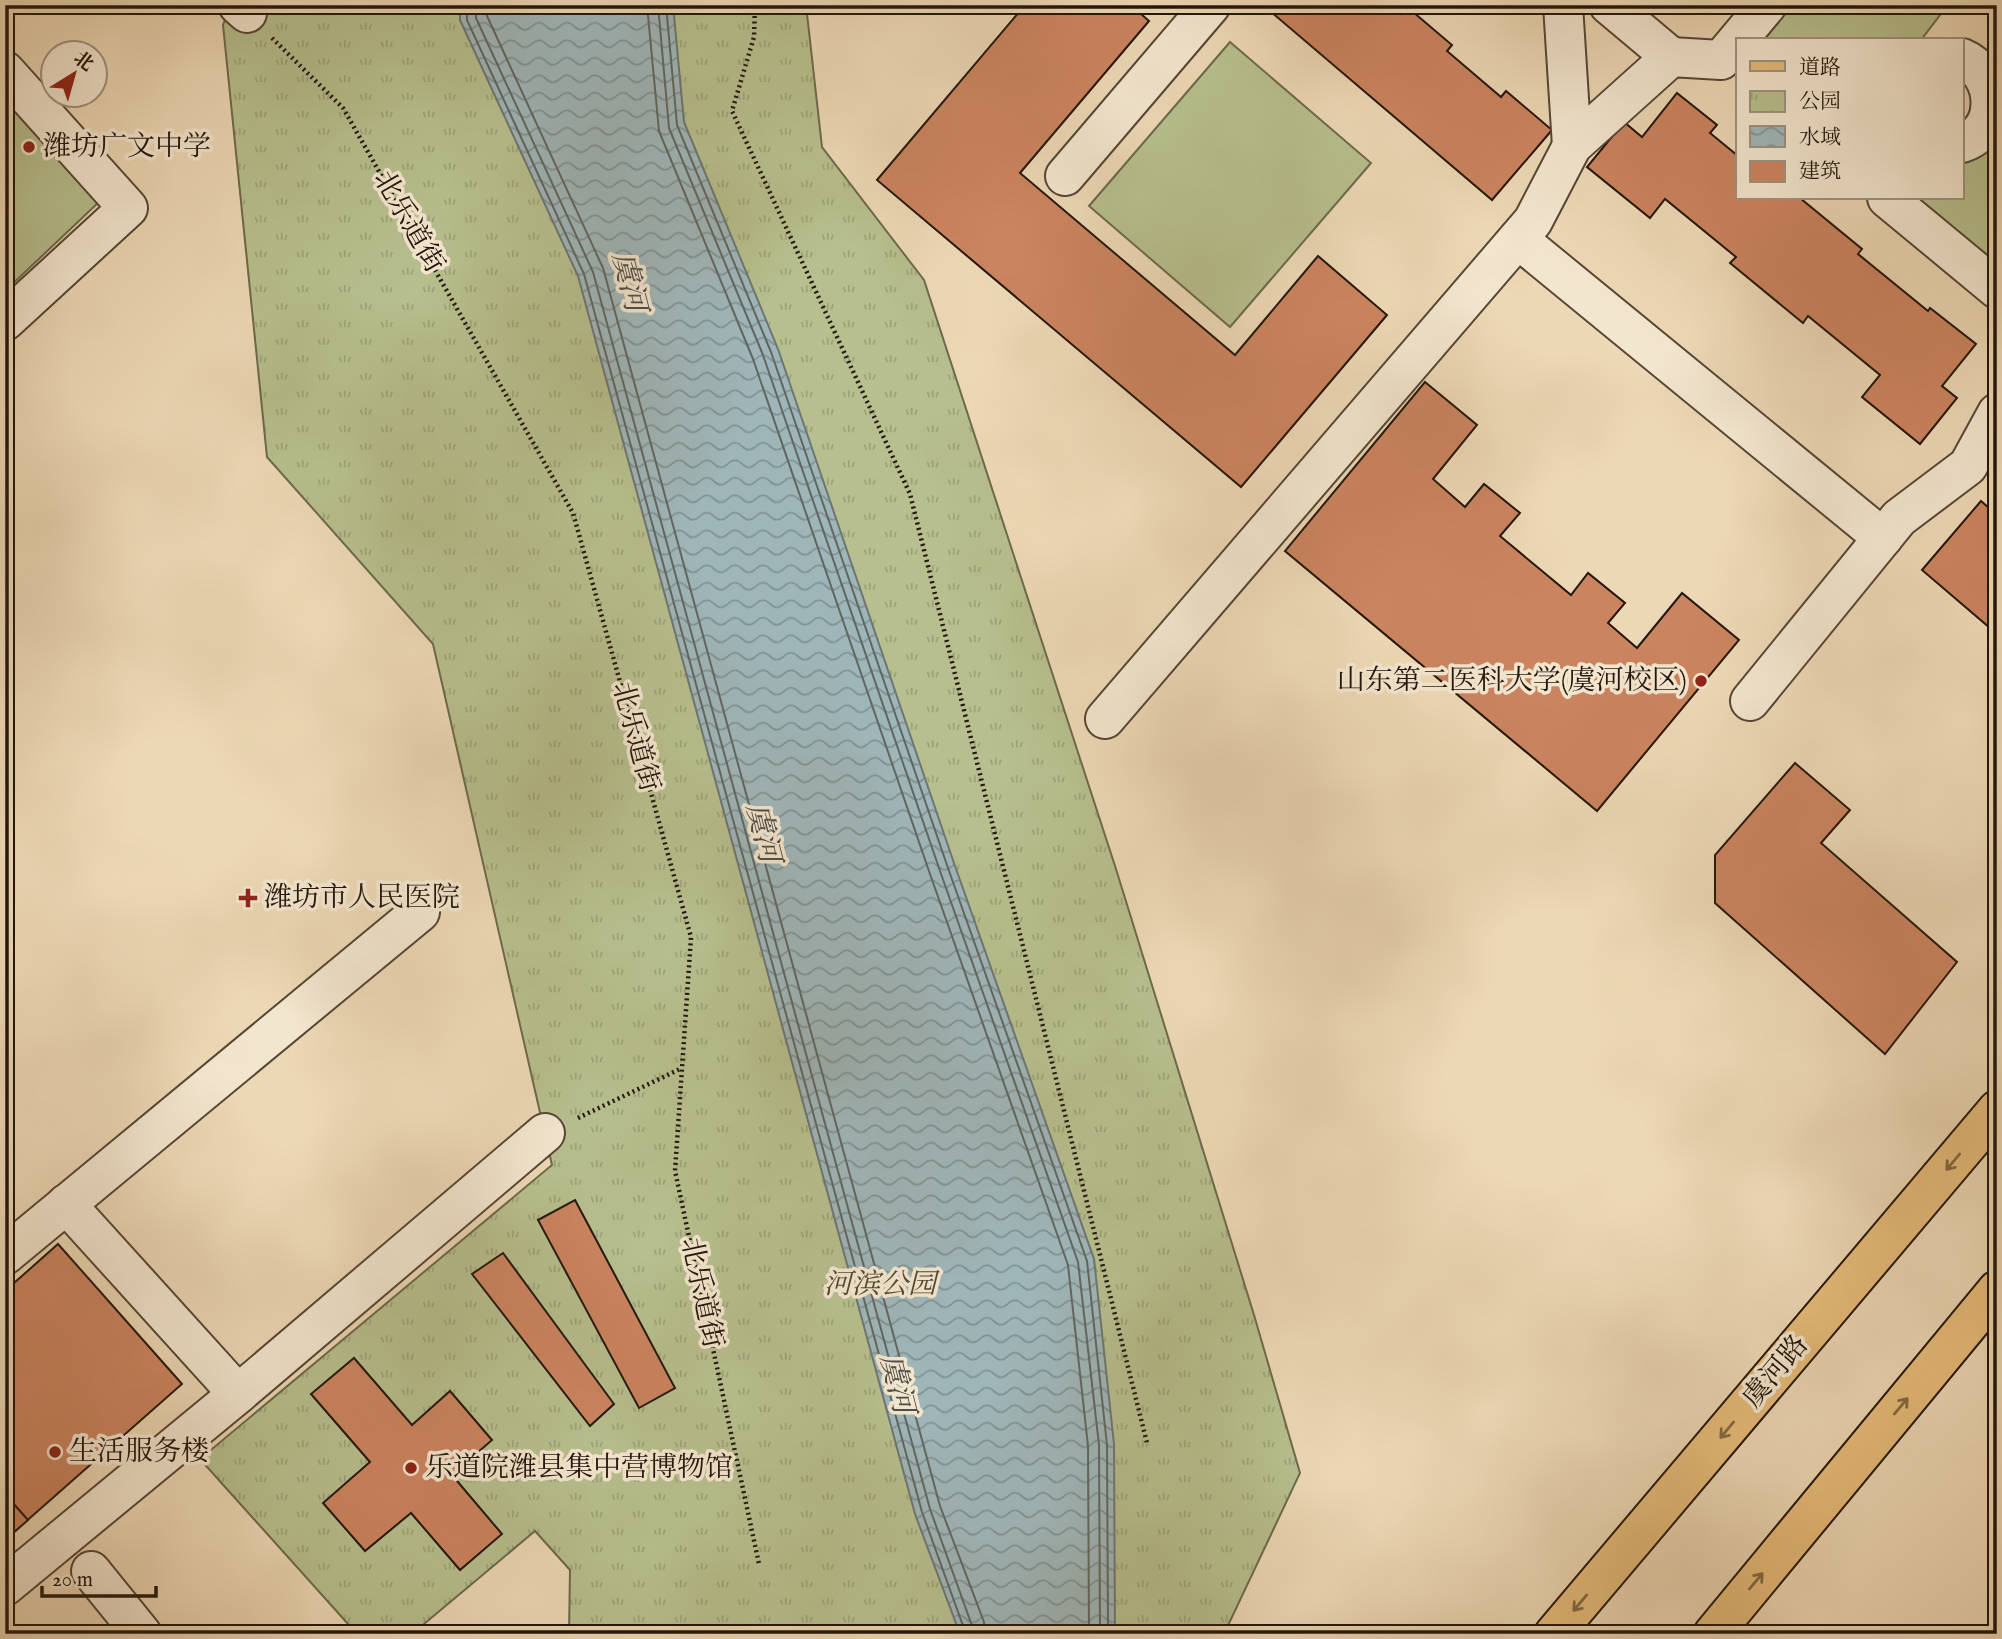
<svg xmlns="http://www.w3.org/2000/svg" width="2002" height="1639" font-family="'IM FELL English','Noto Serif SC',serif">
	<defs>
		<pattern id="park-tufts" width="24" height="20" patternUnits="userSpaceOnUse" patternTransform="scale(1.75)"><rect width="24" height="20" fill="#b7bf8e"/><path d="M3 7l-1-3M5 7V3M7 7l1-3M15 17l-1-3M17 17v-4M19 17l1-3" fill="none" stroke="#9da379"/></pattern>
		<pattern id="water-waves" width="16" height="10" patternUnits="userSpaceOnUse" patternTransform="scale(1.75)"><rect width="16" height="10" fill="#9fb6b9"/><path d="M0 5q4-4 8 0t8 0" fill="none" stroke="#819395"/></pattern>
	</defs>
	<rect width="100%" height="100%" fill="#edd8b5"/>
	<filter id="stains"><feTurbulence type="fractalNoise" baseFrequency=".00286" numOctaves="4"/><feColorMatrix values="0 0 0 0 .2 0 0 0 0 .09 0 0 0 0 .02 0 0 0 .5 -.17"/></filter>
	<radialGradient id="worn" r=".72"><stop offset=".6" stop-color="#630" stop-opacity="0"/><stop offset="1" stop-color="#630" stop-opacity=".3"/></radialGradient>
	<!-- green -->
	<g fill="#b7bf8e" stroke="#6c6a4c" stroke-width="2">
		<polygon points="1789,5 1929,5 1940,15 1921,40 1760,40"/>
		<polygon points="1230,42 1371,163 1230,327 1089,206"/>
		<polygon points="5,93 100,201 5,291"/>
		<polygon points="1997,134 1997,266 1918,198 1962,198 1962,157"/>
	</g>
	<!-- park -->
	<polygon fill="url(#park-tufts)" stroke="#6c6a4c" stroke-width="2" points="231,5 806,5 822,147 924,280 1116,869 1254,1315 1300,1473 1224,1634 569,1634 570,1570 535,1531 412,1634 357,1634 200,1459 552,1165 433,644 267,457 223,25"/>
	<!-- water -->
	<polygon fill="url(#water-waves)" stroke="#6d7673" stroke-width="2" points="460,5 673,5 684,122 778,349 955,866 1094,1259 1114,1444 1115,1634 960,1634 915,1514 578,276 460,20"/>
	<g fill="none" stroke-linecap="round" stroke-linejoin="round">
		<!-- shore -->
		<g stroke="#606662" stroke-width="2">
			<polyline points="467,5 467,20 584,274 922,1512 966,1634"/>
			<polyline points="476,5 476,18 593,272 930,1509 975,1634"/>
			<polyline points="486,5 487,16 603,268 940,1506 984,1622 985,1634"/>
			<polyline points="647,5 659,131 753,359 930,874 1068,1265 1088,1446 1089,1634"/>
			<polyline points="658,5 669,128 763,355 940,871 1078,1262 1099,1445 1100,1634"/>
			<polyline points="666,5 677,125 771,352 948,868 1087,1261 1107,1445 1108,1634"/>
		</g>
	</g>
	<!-- building -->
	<g fill="#cb8460" stroke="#22160b" stroke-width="2">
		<polygon points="1025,5 1131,5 1149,21 1020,173 1235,355 1318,256 1387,315 1241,487 877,180"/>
		<polygon points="1263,5 1390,5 1400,14 1406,6 1452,45 1447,51 1501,97 1506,91 1552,130 1492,200"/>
		<polygon points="1677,93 1717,125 1710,133 1738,156 1738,198 1800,198 1862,249 1858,254 1928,311 1930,308 1976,344 1942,386 1957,398 1920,444 1862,397 1880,375 1808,316 1803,323 1730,263 1736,257 1665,199 1650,218 1587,167 1624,122 1642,137"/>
		<polygon points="1425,382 1477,425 1433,479 1465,507 1484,484 1520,513 1500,536 1571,595 1588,573 1625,603 1608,623 1637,648 1682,593 1739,640 1597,811 1285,551"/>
		<polygon points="1981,501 1997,515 1997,634 1922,570"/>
		<polygon points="1795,763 1850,810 1821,843 1957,962 1885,1054 1715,903 1715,855"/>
		<polygon points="575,1200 675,1388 639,1408 538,1220"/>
		<polygon points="58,1244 182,1384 5,1540 5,1291"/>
		<polygon points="503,1253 614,1404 590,1426 472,1274"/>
		<polygon points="354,1358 412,1425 450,1391 492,1440 452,1475 502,1534 460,1570 411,1513 365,1551 323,1503 370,1462 311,1394"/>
		<polygon points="5,1494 28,1520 5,1540"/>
	</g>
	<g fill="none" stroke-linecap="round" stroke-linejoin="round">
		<defs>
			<g id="minor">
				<polyline points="238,5 247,13"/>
				<polyline points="1563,5 1572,146"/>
				<polyline points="1609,5 1671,57"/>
				<path d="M1962 58C1998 73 2002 130 1962 143"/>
				<polyline points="5,71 128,208 5,321"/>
				<polyline points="1065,176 1211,5"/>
				<polyline points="1887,198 1997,289"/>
				<polyline points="1518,239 1883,538"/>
				<polyline points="1750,701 1899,518 1968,466 1997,413"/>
				<polyline points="1105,719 1533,221 1572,146 1671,57 1721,60 1767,5"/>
				<polyline points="66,1204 238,1394"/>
				<polyline points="5,1255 420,912"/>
				<polyline points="91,1571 142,1634"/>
				<polyline points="5,1586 238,1394 545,1133"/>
			</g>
			<g id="major">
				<polyline points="1554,1634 1997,1110"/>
				<polyline points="1713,1634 1997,1290"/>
			</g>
		</defs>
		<!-- minor casing -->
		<use href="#minor" stroke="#554636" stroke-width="42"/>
		<!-- major casing -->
		<use href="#major" stroke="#22160b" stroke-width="42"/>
		<!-- path -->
		<g stroke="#22160b" stroke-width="4.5" stroke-dasharray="2 3.5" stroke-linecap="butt">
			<polyline points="755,5 754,37 732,111 910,494 1147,1443"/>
			<polyline points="272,38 343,108 573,513 691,937 675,1171 759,1564"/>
			<polyline points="578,1118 682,1068"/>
		</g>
		<!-- minor -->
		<use href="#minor" stroke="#f3e6cf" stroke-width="38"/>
		<!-- major -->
		<use href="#major" stroke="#e6bc7a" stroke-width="38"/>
	</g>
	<!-- one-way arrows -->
	<defs><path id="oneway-shaft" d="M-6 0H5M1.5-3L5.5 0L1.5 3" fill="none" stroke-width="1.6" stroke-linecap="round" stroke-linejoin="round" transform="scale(1.75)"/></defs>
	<g stroke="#846942">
		<use href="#oneway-shaft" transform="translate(1953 1162) rotate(130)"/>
		<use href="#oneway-shaft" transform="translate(1901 1406) rotate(-50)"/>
		<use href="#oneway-shaft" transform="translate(1727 1430) rotate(130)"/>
		<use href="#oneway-shaft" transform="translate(1756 1581) rotate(-50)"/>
		<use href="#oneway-shaft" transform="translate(1580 1603) rotate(130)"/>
	</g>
	<!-- markers -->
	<g fill="#8f2418" stroke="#f3e6cf" stroke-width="2.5">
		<circle cx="29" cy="147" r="7"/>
		<circle cx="1701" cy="681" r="7"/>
		<path d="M244.5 887.5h7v7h7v7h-7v7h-7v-7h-7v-7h7z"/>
		<circle cx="55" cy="1452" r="7"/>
		<circle cx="411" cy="1468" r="7"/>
	</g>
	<g text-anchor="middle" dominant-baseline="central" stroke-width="7" stroke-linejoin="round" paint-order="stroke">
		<!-- poi labels -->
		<g font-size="28" fill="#22160b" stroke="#f3e6cf" text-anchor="start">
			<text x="43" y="147">潍坊广文中学</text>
			<text x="1687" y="681" text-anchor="end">山东第二医科大学(虞河校区)</text>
			<text x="264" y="898">潍坊市人民医院</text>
			<text x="69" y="1452">生活服务楼</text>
			<text x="425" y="1468">乐道院潍县集中营博物馆</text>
		</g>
		<!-- street labels -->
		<g font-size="28" fill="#22160b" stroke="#f3e6cf">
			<text transform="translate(408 222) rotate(60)">北乐道街</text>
			<text transform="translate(635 737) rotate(75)">北乐道街</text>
			<text transform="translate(701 1293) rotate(78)">北乐道街</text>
			<text transform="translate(1776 1372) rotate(-50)">虞河路</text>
		</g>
		<!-- park labels -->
		<g font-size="28" font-style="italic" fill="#4f4932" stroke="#f3e6cf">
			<text x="880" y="1285">河滨公园</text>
		</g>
		<!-- water labels -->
		<g font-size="30" font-style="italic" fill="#4e4e48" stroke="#f3e6cf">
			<text transform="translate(628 282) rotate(76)">虞河</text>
			<text transform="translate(762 833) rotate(76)">虞河</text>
			<text transform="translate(896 1384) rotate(76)">虞河</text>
		</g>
	</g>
	<!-- margin -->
	<rect width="2002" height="1639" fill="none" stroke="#edd8b5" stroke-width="28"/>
	<rect x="7" y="7" width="1988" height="1625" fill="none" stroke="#22160b" stroke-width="3.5"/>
	<rect x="14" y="14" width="1974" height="1611" fill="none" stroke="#22160b" stroke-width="2"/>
	<!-- legend -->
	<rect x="1736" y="38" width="228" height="161" fill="#f3e6cf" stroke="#9f9381" stroke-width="2"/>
	<rect x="1750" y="61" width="35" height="10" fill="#e6bc7a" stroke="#9f9381" stroke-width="2"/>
	<text x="1799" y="74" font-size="21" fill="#22160b">道路</text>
	<rect x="1750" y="91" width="35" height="21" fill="url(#park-tufts)" stroke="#9f9381" stroke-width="2"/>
	<text x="1799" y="108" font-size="21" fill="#22160b">公园</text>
	<rect x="1750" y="126" width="35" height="21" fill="url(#water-waves)" stroke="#9f9381" stroke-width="2"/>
	<text x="1799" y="144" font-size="21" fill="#22160b">水域</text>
	<rect x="1750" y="161" width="35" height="21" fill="#cb8460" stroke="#9f9381" stroke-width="2"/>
	<text x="1799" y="178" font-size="21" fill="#22160b">建筑</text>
	<!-- north arrow -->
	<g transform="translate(74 74) rotate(37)"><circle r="33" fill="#f3e6cf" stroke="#9f9381" stroke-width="2"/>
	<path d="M0-5L12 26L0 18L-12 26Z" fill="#8f2418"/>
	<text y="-10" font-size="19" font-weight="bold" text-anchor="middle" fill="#22160b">北</text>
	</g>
	<!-- scale -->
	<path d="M42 1586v10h114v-10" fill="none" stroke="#22160b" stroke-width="3.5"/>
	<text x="52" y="1586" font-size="21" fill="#22160b" stroke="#f3e6cf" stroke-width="5" paint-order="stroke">20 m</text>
	<rect width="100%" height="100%" filter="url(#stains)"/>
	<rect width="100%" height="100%" fill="url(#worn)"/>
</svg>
